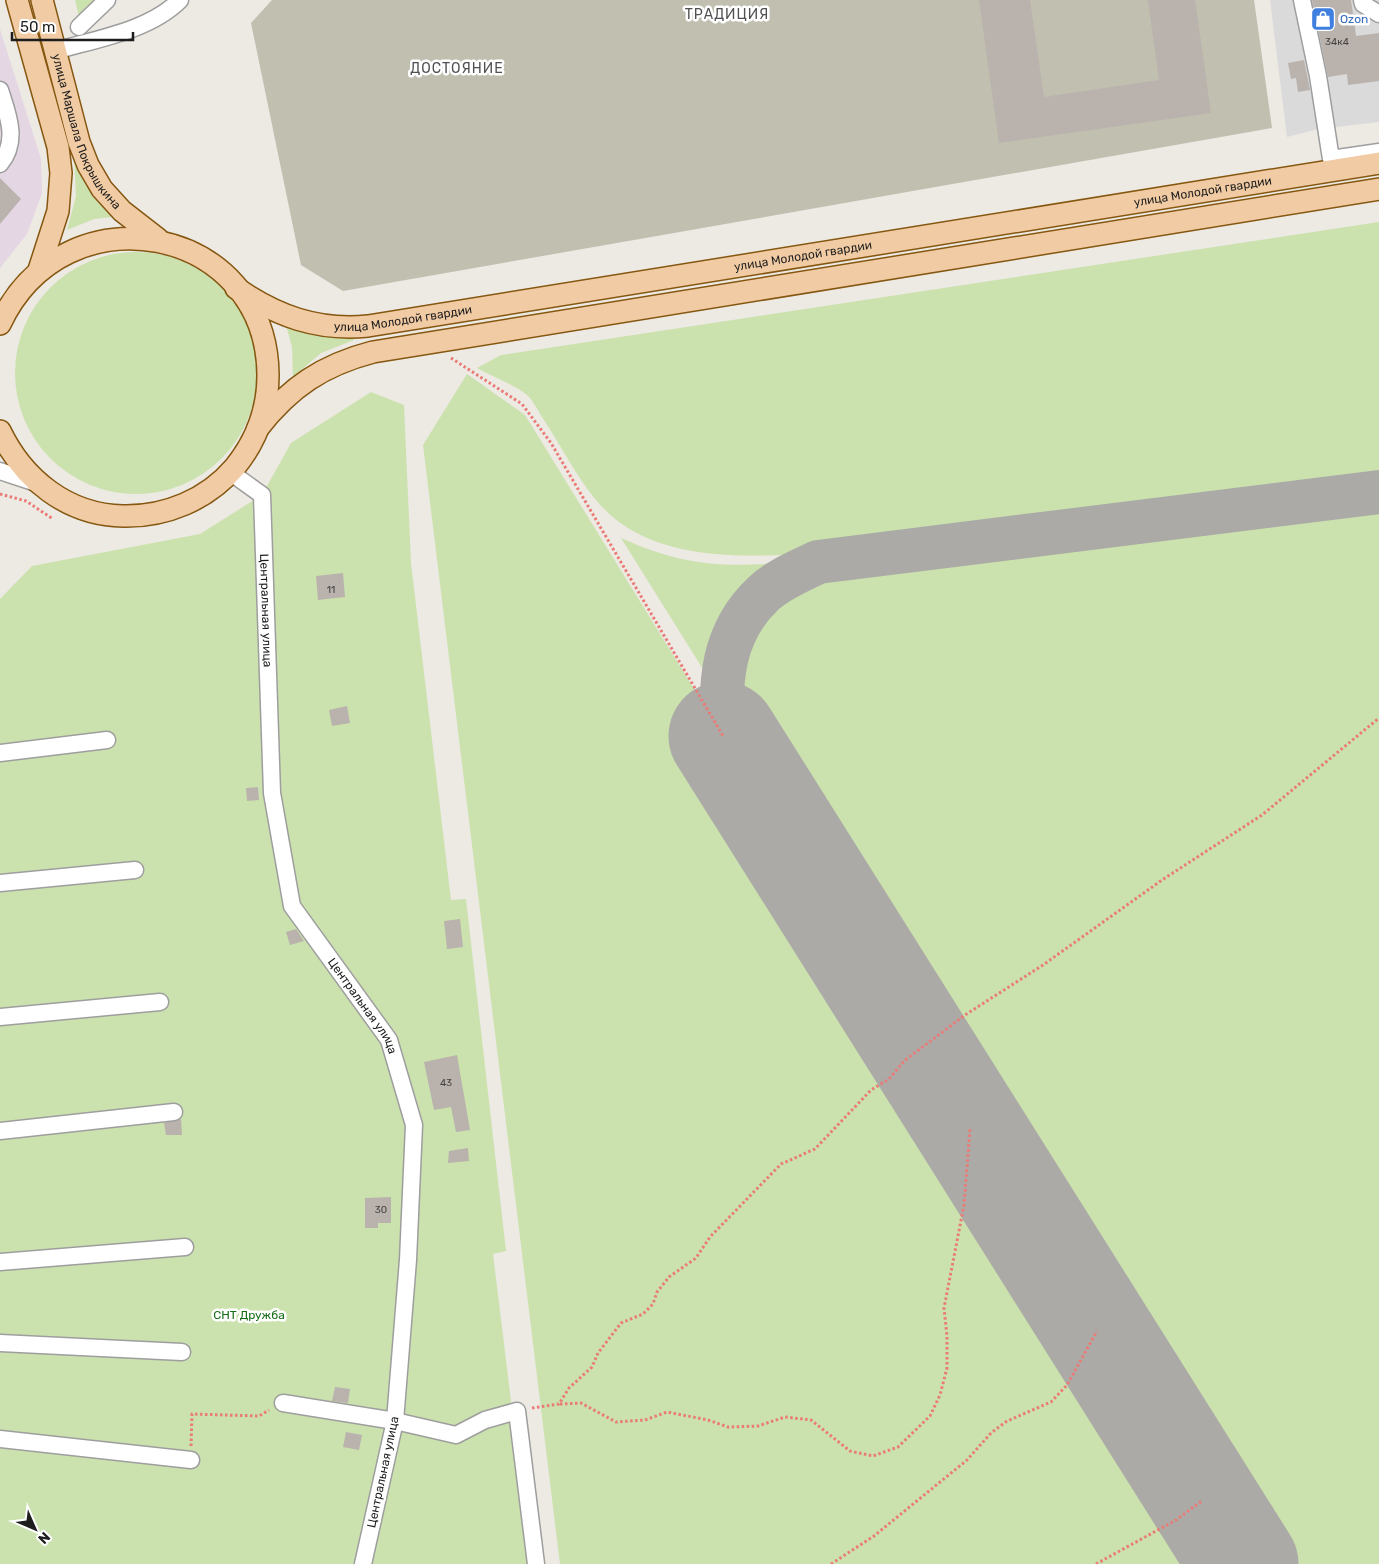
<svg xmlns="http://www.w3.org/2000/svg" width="1379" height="1564" font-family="Rubik,sans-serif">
	<rect width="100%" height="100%" fill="#ede9e3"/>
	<!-- residential -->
	<polygon fill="#dadada" points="1270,0 1379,0 1379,122 1318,129 1287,137"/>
	<!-- industrial -->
	<polygon fill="#e5d6e3" points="0,29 41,159 42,193 27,234 0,268"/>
	<!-- construction -->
	<polygon fill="#c0bfb0" points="272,0 1254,0 1272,128 343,291 301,265 251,23"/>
	<!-- grass -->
	<g fill="#cbe2ae">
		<polygon points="75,0 112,0 80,21"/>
		<polygon points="74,157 122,216 94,219 67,230 76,196"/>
		<path d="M1379 222V473L821 553C747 557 649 565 596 500 576 476 561 446 544 420 539 413 534 401 527 395 513 384 493 377 477 368L501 355Z"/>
		<circle cx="136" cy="373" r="121"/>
		<polygon points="284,318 353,333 354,340 321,353 293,377 292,347"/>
		<polygon points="467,374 525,415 1234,1564 560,1564 423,445"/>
		<polygon points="371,392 404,405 411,563 451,900 466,899 506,1251 493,1254 531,1564 0,1564 0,599 32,566 200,534 262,495 291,443"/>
		<path d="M1379 505V1564H1263L749 743C740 726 730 708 727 689 726 682 729 673 730 666 735 629 764 591 799 578 806 575 814 575 822 573Z"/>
		<path d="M621 538C684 566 722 568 790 562 760 582 726 606 717 644 714 656 713 669 711 682Z"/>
	</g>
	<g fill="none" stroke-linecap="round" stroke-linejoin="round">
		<!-- taxiway -->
		<path stroke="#acaaa7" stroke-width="44" d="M723 736C719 682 722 632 764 593 779 579 800 571 818 562L1379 492"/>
		<!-- runway -->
		<polyline stroke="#acaaa7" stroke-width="109" points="723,736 1244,1564"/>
	</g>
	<!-- building -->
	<g fill="#bab2ad">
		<polygon points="979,0 1030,0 1044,97 1159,80 1148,0 1195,0 1211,113 999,143"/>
		<polygon points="1312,0 1351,0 1356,36 1379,33 1379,81 1348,85 1347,74 1328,77"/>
		<polygon points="1304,60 1310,90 1298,92 1296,78 1291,79 1288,63"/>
		<polygon points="0,178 21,199 0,224"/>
		<polygon points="343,573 345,597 318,600 316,576"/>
		<polygon points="347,706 350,723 332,726 329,710"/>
		<polygon points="258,787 259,800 247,801 246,788"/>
		<polygon points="460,919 463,947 447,949 444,921"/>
		<polygon points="296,929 304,941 290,945 286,932"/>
		<polygon points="457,1055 470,1130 456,1132 451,1107 434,1110 424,1062"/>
		<polygon points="181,1119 182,1135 166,1135 164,1123"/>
		<polygon points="468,1148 469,1161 448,1163 449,1151"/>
		<polygon points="391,1197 391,1223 378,1223 378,1228 365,1228 365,1198"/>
		<polygon points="335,1387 350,1389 348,1403 332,1401"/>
		<polygon points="346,1432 362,1435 359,1450 343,1447"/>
	</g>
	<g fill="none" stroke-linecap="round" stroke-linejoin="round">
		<defs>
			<g id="minor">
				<polyline points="1302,0 1318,76 1331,159 1379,152"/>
				<polyline points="1362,0 1363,4 1379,14"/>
				<polyline points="79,27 107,0"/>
				<path d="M55 51C96 39 149 31 180 0"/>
				<path d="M0 90C8 115 19 141 0 164"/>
				<polyline points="0,471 36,483"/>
				<path id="s1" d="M230 472 262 495 272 793 292 906 389 1040 414 1125 408 1260 395 1421 363 1564"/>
				<polyline points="0,753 107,740"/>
				<polyline points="0,883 135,870"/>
				<polyline points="0,1017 160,1002"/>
				<polyline points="0,1131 174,1112"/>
				<polyline points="0,1262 185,1247"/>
				<polyline points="0,1343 182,1352"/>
				<polyline points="283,1403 395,1421 456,1435 485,1420 517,1411 536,1564"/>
				<polyline points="0,1439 191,1460"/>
			</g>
			<g id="major">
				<polyline points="17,0 58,147 61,173 58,211 39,270"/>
				<path id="s2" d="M42 0 79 142 88 165 102 189 122 211 158 239"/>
				<path id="s3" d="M236 288C277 316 317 331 368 326L1379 163"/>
				<path d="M0 324C65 185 267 226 268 375 268 409 256 441 235 467 207 500 165 517 123 516 67 515 23 479 0 431"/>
				<path d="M258 428C290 387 323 365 373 352L1379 189"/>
			</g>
		</defs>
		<!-- minor casing -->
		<use href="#minor" stroke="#9e9e9e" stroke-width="19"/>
		<!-- major casing -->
		<use href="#major" stroke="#855710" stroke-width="24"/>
		<!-- path -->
		<g stroke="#ea7b77" stroke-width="3" stroke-dasharray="2.5 2.5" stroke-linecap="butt">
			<polyline points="451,358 522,404 551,443 723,736"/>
			<polyline points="0,494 26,501 53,519"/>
			<polyline points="560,1404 581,1403 616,1422 645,1420 667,1412 708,1420 728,1427 758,1426 785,1417 811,1420 850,1451 873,1456 898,1447 930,1416 940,1395 947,1368 947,1336 944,1308 964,1205 970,1129"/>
			<polyline points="532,1408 559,1404 569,1388 592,1367 598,1353 621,1323 643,1314 653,1304 657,1292 669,1277 696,1258 710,1237 781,1164 815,1149 871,1090 889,1079 904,1061 965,1015 1043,965 1162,880 1262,815 1379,718"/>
			<polyline points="191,1446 192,1414 259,1416 269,1410"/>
			<polyline points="831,1564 874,1536 967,1460 991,1433 1007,1421 1051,1402 1067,1385 1097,1331"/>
			<polyline points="1096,1564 1176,1520 1203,1500"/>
		</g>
		<!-- minor -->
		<use href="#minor" stroke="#fff" stroke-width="16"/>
		<!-- major -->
		<use href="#major" stroke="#f1cba4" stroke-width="21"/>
	</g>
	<!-- icons -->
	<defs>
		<symbol id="shop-square" viewBox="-11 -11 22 22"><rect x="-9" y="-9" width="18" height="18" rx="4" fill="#3f7fe0" stroke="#fff"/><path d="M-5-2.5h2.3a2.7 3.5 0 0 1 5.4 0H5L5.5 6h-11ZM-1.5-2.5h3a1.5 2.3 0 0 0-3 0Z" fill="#fff"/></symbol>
	</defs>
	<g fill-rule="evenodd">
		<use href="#shop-square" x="1309" y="5" width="28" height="28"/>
	</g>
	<g text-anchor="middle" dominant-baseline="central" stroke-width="5" stroke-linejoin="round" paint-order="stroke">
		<!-- number labels -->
		<g font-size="10" fill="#444241">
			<text x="1337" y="42">34к4</text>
			<text x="331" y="590">11</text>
			<text x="446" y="1083">43</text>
			<text x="381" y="1210">30</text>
		</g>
		<!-- shop labels -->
		<g font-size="12" fill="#366cbe" stroke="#fff" text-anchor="start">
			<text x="1340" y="19">Ozon</text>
		</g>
		<!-- street labels -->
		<g font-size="12" fill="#1d1d1d" stroke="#fff">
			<text stroke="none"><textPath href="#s2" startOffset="140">улица Маршала Покрышкина</textPath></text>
			<text stroke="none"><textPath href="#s3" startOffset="986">улица Молодой гвардии</textPath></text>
			<text stroke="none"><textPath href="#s3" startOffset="581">улица Молодой гвардии</textPath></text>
			<text stroke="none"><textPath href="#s3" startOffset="176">улица Молодой гвардии</textPath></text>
			<text stroke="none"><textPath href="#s1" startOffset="155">Центральная улица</textPath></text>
			<text stroke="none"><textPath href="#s1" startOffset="575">Центральная улица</textPath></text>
			<text transform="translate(383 1472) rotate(-78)">Центральная улица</text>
		</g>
		<!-- park labels -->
		<g font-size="12" fill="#176e19" stroke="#fff">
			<text x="249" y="1315">СНТ Дружба</text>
		</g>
		<!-- neighbourhood labels -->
		<g font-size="14" letter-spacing="1" fill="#505050" stroke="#fff">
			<text x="727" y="14">ТРАДИЦИЯ</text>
			<text x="457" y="68">ДОСТОЯНИЕ</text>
		</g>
	</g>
	<!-- north arrow -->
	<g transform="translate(35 1529) rotate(135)" stroke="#ffffff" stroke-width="4" paint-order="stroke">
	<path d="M0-4L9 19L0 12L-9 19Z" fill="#1d1d1d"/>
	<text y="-8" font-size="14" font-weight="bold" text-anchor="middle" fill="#1d1d1d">N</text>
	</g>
	<!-- scale -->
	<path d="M12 32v8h121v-8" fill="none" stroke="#1d1d1d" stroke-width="2.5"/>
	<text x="20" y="32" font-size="15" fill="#1d1d1d" stroke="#ffffff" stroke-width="4" paint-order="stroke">50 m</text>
</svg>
